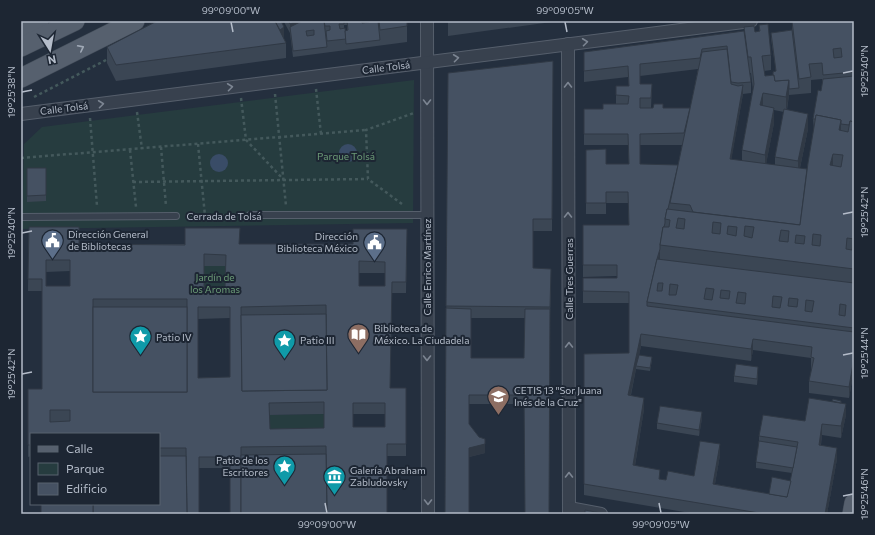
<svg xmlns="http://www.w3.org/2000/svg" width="875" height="535" font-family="Commissioner,sans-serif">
	<rect width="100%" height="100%" fill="#242f3e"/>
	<!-- green -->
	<g fill="#263c3f">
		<polygon points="414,80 413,223 22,229 24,144 42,127"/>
		<polygon points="204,266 226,266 225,299 204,299"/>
		<polygon points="324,414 324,439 270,440 269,415"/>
	</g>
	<!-- water -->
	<g fill="#394c67">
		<circle cx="348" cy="153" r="9"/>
		<circle cx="219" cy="163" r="9"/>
	</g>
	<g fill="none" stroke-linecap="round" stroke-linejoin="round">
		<defs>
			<g id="lane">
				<polyline points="250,215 427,215"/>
				<polyline points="21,217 176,216"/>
			</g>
			<g id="street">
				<polyline points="427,21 428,514"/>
				<polyline points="568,44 569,514"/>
				<polyline points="21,114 751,21"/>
				<polyline points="569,508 601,514"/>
			</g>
			<g id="primary">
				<polyline points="21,32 39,21"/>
				<polyline points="21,47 75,21"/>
				<polyline points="21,78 135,21"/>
				<polyline points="852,514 854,503"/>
			</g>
		</defs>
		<!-- lane casing -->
		<use href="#lane" stroke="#565f6c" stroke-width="8"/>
		<!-- street casing -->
		<use href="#street" stroke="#565f6c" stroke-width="14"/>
		<!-- primary casing -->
		<use href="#primary" stroke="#414a57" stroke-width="20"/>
		<!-- path -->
		<g stroke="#44595c" stroke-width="2.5" stroke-dasharray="3 3" stroke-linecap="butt">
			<polyline points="316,89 321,134"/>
			<polyline points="275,94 286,206"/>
			<polyline points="34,97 108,59"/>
			<polyline points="241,98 246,140 284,180"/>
			<polyline points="137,112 142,149"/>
			<polyline points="90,118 97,206"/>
			<polyline points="198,144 205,216"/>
			<polyline points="161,147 166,206"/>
			<polyline points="130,150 136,207"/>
			<polyline points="21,158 366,130"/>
			<polyline points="133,182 368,179"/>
			<polyline points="402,204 368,179 366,130 414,113"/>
			<polyline points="185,216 240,215"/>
		</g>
		<!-- lane -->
		<use href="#lane" stroke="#38414e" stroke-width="6"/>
		<!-- street -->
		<use href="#street" stroke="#38414e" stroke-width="12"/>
		<!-- primary -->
		<use href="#primary" stroke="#56606e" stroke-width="19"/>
	</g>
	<!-- wall -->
	<g fill="#3b4654" fill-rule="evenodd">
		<path d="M157 21H361L362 23 368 22 367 21H407V42L293 57 290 33 284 22 282 23 284 36 283 37 286 43V58L116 81 107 63V47ZM344 25H347V30L345 31 344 29Z"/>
		<polygon points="448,21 559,21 448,36"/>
		<path d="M792 21H854V369L849 398 809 393V381L812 369H811V358L753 350 751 361 641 346 639 355 652 360 650 371 636 369 631 395 644 409 635 466 660 479 666 480 694 476 720 455 715 484 769 494 791 481 792 473 756 468V462L759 441V436L805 421 841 403 846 415 841 438 822 435 821 445 837 459 827 514H696L584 495V354L629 353V303H583V278H617V276L583 277V225H629L628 203H606V214H586V150L606 164H629L628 145H584V109H603L616 104V86H629L628 77 584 82V52L744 31V27L755 32 759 31V25L771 55V70L764 71 765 76 773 75V72L776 71 771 39V33L792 30ZM698 69 690 110 663 108H651L652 84H640V76ZM750 73H751L753 90 742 150V161L731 160 743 94 751 93V82ZM822 79 823 84 813 119 814 130 807 169 800 168 808 129 787 110 789 95 811 93V80ZM774 110 784 112 775 157V165L766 164 774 123ZM640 145H682L678 167 640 164Z"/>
		<path d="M553 61 552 231H533V268L551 280 550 318 524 404H469V424L485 453 469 457 445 514 448 73ZM471 318H525L524 358H471Z"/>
		<polygon points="27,168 46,168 46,201 27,202"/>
		<path d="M29 227 79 244H353L407 229 406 293H392L390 388H406V456H387L230 468H199L159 504V434H31V456L28 457V389H42V291H28ZM204 266H226L225 288H204ZM70 271V286H46V272ZM359 273H385V286H359ZM230 318V377L198 378V319ZM324 414V428L270 429 269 415ZM353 414H385V427H353Z"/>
		<polygon points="758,373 757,385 734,382 734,376"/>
		<polygon points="702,418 699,436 657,429 657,423"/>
	</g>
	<!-- shaded-wall -->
	<g fill="#303945">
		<polygon points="296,21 314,21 290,27 290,24"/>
		<polygon points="284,27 284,36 277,40 277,31"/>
		<polygon points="789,80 789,95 786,113 786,97"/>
		<polygon points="743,85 743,94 730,168 730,159"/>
		<polygon points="763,93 763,108 760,105"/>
		<polygon points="774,108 774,123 765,170 765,155"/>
		<polygon points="808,114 808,129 798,177 798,161"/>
		<polygon points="841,120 841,135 839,130"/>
		<polygon points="833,154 833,169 830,165"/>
		<polygon points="660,249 660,260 648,302"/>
		<polygon points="641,334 641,346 637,366 636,366 636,369 628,407 628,395"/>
		<polygon points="753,339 753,350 751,361 751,349"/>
		<polygon points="854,358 854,369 849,398 849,387"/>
		<polygon points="758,367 758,373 757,385 757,379"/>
		<polygon points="644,398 644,409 633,477 633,465"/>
		<polygon points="846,404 846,415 841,438 841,426"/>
		<polygon points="702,412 702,418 699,436 699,430"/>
		<polygon points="822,424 822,435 819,456 819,445"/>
		<polygon points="485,444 485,453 469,457 469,448"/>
		<polygon points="720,444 720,455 713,495 713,484"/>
		<polygon points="837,448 837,459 827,514 825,514"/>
	</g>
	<!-- building -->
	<g fill="#455162" stroke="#303945" fill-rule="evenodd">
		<polygon points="157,21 275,21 286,43 116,65 107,47"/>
		<polygon points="275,21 281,21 284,27 280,30"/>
		<polygon points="289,21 296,21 290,24"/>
		<path d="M302 21H324L327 47 293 51 290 27ZM314 30V35L307 36 306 31Z"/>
		<polygon points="324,21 344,21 344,24 339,24 340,29 345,28 346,39 327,41 326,31 330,30 330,26 325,26"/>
		<polygon points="347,21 361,21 362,23 369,22 368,21 378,21 380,40 346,44 345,31 348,30"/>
		<polygon points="379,21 407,21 407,26 380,30"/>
		<path d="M792 21H854V72L823 75 822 63 809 64 811 77 799 79ZM841 48 842 57 834 58 833 49Z"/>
		<polygon points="768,24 771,55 762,56 765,76 774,75 775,81 789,80 786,97 763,93 760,105 774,108 765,155 742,150 754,84 751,57 748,57 744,27 754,26 755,32 760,31 759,25"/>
		<polygon points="792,30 799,88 789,89 789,80 775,81 774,75 773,75 773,72 776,71 771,33"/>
		<polygon points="744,31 751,82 738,83 731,82 727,46 702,49 700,58 640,64 640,84 652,84 651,98 640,98 640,108 653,108 654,104 663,104 663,108 690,108 684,133 640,134 640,164 678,165 668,209 667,209 665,219 665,223 664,227 663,227 660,245 660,249 657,259 647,302 647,306 854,332 854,358 849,387 809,381 814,358 811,357 812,347 753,339 751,349 641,334 628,395 644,398 633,465 660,470 659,479 666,480 668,471 694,476 700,441 720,444 713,484 787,497 798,442 759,436 763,415 805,421 809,398 846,404 841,426 822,424 819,445 837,448 825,514 765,514 584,484 584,354 629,353 629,292 583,291 583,278 617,278 617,265 583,265 583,225 629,225 628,192 606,192 606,203 586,203 586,150 606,149 606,164 629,164 628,134 584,134 584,109 603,109 603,104 628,104 629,96 616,95 616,86 629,86 628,66 584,71 584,52"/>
		<polygon points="727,49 731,84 738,86 743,85 730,159 807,169 800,225 693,212 690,205 670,203 702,52"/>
		<polygon points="553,61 552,219 533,219 533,268 551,269 550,307 446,306 448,73"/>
		<polygon points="854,76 854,122 850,121 849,125 841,124 841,120 816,115 816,119 813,119 818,90 821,91 823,79"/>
		<polygon points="784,109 808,114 798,161 775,157"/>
		<path d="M816 115 841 120 839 130 848 132 850 121 854 122V269L660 245 663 227H669L670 220 665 219 667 209 800 225 808 163ZM833 154 843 155 841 167 830 165ZM678 218 685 219 684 229 676 228ZM713 222 721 223 720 234 712 233ZM728 226 737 227 736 236 727 234ZM745 226 754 227 752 238 744 236ZM781 230 789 231 788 242 779 241ZM813 234 821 235 820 246 812 245ZM796 235 805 236 804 244 795 243ZM847 238 854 239 852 250 846 249Z"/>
		<polygon points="27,168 46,168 46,195 27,196"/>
		<path d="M29 227H79V244L185 245V228H240L239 244H353V229H407L406 282H392L390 388H406V444H387V514H327L326 446 241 447V514H230V457H199V514H187L186 448H159V434H31V445H28V389H42V279H28ZM204 254 226 255 225 288H204ZM46 260H70V286H46ZM359 261 385 262V286H359ZM93 299H187V392H93ZM326 305 327 390 242 391 241 307ZM198 307H230V377L198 378ZM324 402V428L270 429 269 403ZM353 403H385V427H353ZM50 410H70V421L50 422Z"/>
		<path d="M657 259 854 283V328L647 302ZM658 283H663L662 291H657ZM670 284 678 285 676 295H669ZM706 288 714 289 712 300 704 299ZM721 290 730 291 729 299 720 298ZM738 292 746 293 745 304 736 303ZM773 296 782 297 780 308 772 307ZM789 298 798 299 797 307 788 306ZM806 300 814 301 812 312 805 311ZM840 304 846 305 845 316 839 315Z"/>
		<rect x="93" y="307" width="94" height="85"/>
		<polygon points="446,308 471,309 471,358 524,358 525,309 550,309 549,514 525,514 524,395 469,395 469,424 479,437 485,439 485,444 469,448 469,514 445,514"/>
		<polygon points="326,314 327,390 242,391 241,315"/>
		<polygon points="639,355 652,357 650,368 636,366"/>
		<polygon points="736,364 758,367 757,379 734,376"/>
		<polygon points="833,399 841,401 841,403 832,401"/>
		<polygon points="660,406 702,412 699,430 657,423"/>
		<polygon points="759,441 797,447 793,468 756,462"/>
		<polygon points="326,454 327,514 241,514 241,455"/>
		<polygon points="159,456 186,456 187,514 93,514 93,504 159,504"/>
		<polygon points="772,477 791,481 787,497 769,494"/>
		<rect x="41" y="504" width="52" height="10"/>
		<polygon points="585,510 606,514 585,514"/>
	</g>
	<!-- one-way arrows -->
	<defs><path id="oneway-chevron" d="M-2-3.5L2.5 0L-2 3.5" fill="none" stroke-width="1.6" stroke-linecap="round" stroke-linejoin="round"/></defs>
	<g stroke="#7c8592">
		<use href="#oneway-chevron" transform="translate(585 42) rotate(-7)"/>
		<use href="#oneway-chevron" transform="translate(456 58) rotate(-7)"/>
		<use href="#oneway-chevron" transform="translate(568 85) rotate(-90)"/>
		<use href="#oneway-chevron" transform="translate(230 87) rotate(-7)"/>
		<use href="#oneway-chevron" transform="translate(427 102) rotate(90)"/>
		<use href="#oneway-chevron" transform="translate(101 104) rotate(-7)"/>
		<use href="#oneway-chevron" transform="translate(568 215) rotate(-90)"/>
		<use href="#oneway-chevron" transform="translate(569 345) rotate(-90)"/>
		<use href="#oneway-chevron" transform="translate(427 358) rotate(90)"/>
		<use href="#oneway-chevron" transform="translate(569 475) rotate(-90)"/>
		<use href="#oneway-chevron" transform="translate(428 502) rotate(90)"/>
	</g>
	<use stroke="#a1aab7" href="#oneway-chevron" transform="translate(81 48) rotate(-27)"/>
	<!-- ticks -->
	<path fill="none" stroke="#b4bcc9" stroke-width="1.5" d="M231 22 233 32M565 22 567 32M843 73 853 71M22 92 32 90M843 214 853 212M22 233 32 231M843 355 853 353M22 374 32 372M843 496 853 494M325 503 327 513M659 503 661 513"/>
	<!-- icons -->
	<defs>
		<symbol id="civic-pin" viewBox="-11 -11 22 30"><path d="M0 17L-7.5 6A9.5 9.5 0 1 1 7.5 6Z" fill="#5c6f8a" stroke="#1d2633"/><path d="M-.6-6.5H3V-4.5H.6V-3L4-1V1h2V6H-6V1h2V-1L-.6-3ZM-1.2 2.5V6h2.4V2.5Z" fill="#fff"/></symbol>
		<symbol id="library-pin" viewBox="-11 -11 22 30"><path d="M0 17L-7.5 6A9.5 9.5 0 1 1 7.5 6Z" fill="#8d6e63" stroke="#1d2633"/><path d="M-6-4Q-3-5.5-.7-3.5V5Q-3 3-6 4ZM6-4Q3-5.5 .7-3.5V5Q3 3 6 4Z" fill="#fff"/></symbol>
		<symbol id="sight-pin" viewBox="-11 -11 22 30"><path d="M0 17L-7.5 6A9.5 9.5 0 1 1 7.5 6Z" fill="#0f9aa8" stroke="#1d2633"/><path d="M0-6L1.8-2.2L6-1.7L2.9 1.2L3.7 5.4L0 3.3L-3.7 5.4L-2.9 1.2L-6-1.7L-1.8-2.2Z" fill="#fff"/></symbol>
		<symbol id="university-pin" viewBox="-11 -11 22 30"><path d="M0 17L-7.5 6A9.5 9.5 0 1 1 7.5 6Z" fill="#8d6e63" stroke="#1d2633"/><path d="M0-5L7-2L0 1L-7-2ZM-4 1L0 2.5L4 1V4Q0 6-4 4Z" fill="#fff"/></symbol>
		<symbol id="museum-pin" viewBox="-11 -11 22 30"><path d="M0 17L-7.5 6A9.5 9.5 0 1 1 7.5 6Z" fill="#0f9aa8" stroke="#1d2633"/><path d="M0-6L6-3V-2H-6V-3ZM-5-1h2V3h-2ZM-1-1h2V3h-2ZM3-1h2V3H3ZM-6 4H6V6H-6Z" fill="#fff"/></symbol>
	</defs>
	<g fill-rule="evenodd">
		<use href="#civic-pin" x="40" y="228" width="25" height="34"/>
		<use href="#civic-pin" x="362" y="230" width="25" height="34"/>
		<use href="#library-pin" x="346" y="322" width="25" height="34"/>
		<use href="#sight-pin" x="128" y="324" width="25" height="34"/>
		<use href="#sight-pin" x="272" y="328" width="25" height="34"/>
		<use href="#university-pin" x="486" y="384" width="25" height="34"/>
		<use href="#sight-pin" x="272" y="454" width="25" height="34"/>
		<use href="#museum-pin" x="322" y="464" width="25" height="34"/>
	</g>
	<g text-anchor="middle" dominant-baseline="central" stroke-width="4" stroke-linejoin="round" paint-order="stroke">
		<!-- street labels -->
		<g font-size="10" fill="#b4bcc9" stroke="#1d2633">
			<text transform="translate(386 67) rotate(-7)">Calle Tolsá</text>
			<text transform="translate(64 108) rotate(-7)">Calle Tolsá</text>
			<text x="224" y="216">Cerrada de Tolsá</text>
			<text transform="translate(427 267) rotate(-90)">Calle Enrico Martínez</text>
			<text transform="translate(569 279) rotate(-90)">Calle Tres Guerras</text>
		</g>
		<!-- park labels -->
		<g font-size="10" fill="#6b9a76" stroke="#1d2633">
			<text x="346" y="156">Parque Tolsá</text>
			<text x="215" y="277">Jardín de<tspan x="215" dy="12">los Aromas</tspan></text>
		</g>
		<!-- poi labels -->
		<g font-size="10" fill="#b4bcc9" stroke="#1d2633" text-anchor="start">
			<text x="68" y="234">Dirección General<tspan x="68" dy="12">de Bibliotecas</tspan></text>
			<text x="358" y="236" text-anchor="end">Dirección<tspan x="358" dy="12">Biblioteca México</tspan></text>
			<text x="374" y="328">Biblioteca de<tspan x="374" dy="12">México. La Ciudadela</tspan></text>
			<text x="156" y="337">Patio IV</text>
			<text x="300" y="340">Patio III</text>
			<text x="514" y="390">CETIS 13 "Sor Juana<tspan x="514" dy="12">Inés de la Cruz"</tspan></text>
			<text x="268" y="460" text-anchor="end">Patio de los<tspan x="268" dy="12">Escritores</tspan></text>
			<text x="350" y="470">Galería Abraham<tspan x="350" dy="12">Zabludovsky</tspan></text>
		</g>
	</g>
	<!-- border -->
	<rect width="875" height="535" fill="none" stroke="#1d2633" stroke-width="44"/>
	<!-- legend -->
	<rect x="30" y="433" width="130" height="72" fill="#1d2633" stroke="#59626f"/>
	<rect x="38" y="446" width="20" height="6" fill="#56606e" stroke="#59626f"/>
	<text x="66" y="453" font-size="12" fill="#b4bcc9">Calle</text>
	<rect x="38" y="463" width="20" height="12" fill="#263c3f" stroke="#59626f"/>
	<text x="66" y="473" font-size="12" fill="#b4bcc9">Parque</text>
	<rect x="38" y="483" width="20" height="12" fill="#455162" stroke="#59626f"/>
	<text x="66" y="493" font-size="12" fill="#b4bcc9">Edificio</text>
	<!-- north arrow -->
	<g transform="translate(50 50) rotate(169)" stroke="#1d2633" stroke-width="3" paint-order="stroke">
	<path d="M0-3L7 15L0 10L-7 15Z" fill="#b4bcc9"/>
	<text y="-6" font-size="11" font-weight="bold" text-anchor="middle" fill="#b4bcc9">N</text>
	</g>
	<rect x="22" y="22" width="831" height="491" fill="none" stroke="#b4bcc9" stroke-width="1.5"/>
	<g font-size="10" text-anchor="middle" fill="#b4bcc9">
		<text x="231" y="14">99°09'00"W</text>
		<text x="565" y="14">99°09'05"W</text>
		<text transform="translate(864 71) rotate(-90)" y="4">19°25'40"N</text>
		<text transform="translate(11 92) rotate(-90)" y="4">19°25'38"N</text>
		<text transform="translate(864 212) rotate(-90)" y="4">19°25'42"N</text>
		<text transform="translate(11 233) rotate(-90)" y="4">19°25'40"N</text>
		<text transform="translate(864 353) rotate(-90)" y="4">19°25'44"N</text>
		<text transform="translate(11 374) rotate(-90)" y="4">19°25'42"N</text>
		<text transform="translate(864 494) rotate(-90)" y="4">19°25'46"N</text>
		<text x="327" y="528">99°09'00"W</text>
		<text x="661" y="528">99°09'05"W</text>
	</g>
</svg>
